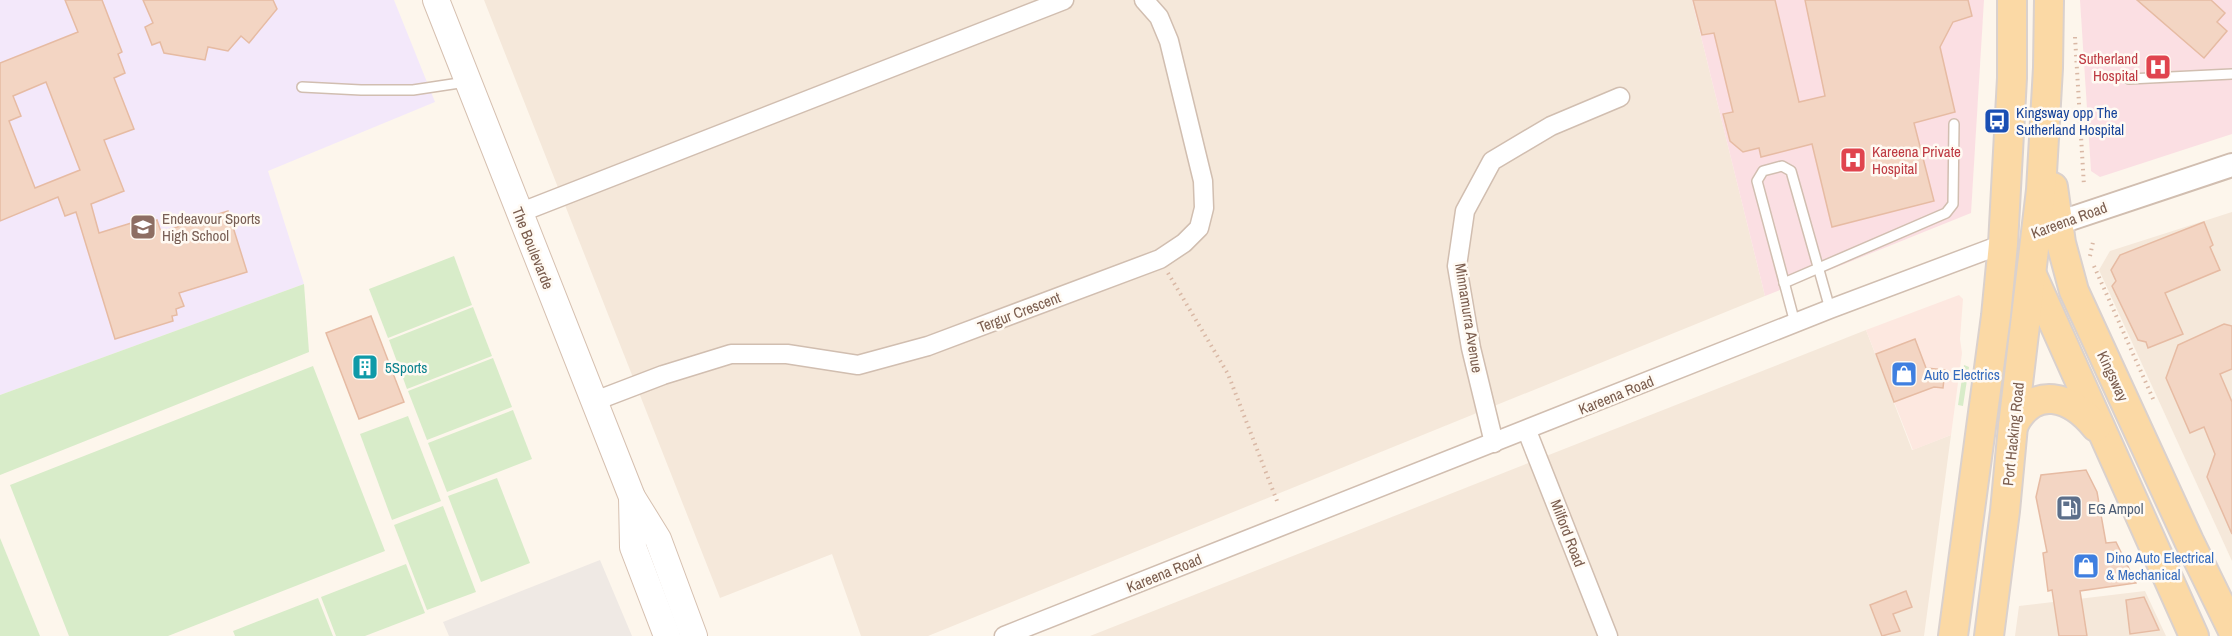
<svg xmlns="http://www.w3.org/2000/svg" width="2232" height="636" font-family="'Archivo Narrow',sans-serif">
	<rect width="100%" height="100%" fill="#fdf6ec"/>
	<!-- residential -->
	<g fill="#f5e8da">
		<polygon points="484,0 1692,0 1765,296 928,636 861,636 832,554 720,598"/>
		<polygon points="2232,212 2232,561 2099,270 2110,251"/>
		<polygon points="1866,330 1912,450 1951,435 1924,636 1090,636"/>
		<polygon points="2145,591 2166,636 2015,636 2019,606"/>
	</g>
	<!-- commercial -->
	<polygon fill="#fde8e0" points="1959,295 1963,299 1960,339 1962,353 1951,435 1913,450 1866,330"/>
	<!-- industrial -->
	<polygon fill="#efe9e4" points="600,560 632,636 449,636 443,622"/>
	<!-- education -->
	<polygon fill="#f3e8fa" points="0,0 394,0 435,102 268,171 304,284 0,395"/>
	<!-- medical -->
	<g fill="#fbdfe3">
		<polygon points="1692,0 1984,0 1971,213 1765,296"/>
		<polygon points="2080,0 2232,0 2232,134 2100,177 2091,171"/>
	</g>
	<!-- green -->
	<g fill="#d8ecc9">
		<polygon points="454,256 472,305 388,338 369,289"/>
		<polygon points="304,284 309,352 0,475 0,395"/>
		<polygon points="473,307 492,356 407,389 389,340"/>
		<polygon points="493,358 512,407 427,440 408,391"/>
		<polygon points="1964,365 1969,367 1963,406 1958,405"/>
		<polygon points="313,366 385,551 168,636 69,636 10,485"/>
		<polygon points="513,410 532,459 447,492 428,443"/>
		<polygon points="408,416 441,501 392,520 360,434"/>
		<polygon points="497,478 530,563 481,582 448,496"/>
		<polygon points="443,506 476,592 427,610 394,525"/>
		<polygon points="0,538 40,636 0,636"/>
		<polygon points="406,564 425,613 365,636 336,636 321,597"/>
		<polygon points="318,598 333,636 235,636 233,631"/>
	</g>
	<!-- building -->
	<g fill="#f3d5c3" stroke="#e6bba3" stroke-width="1.5" fill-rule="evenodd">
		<path d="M65 0H102L122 52 118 54 125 73 114 78 134 129 104 140 124 191 91 204 99 233 141 220 142 225 157 220 161 232 228 211 247 272 179 293 184 306 176 309 177 315 172 316 173 321 115 339 76 212 65 216 58 197 0 221V63L78 32ZM46 82 80 170 35 188 9 121 21 116 13 96Z"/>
		<polygon points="143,0 273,0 277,9 249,43 241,36 228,51 208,47 205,60 164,53 160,42 152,45 145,27 153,23"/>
		<polygon points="1693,0 1775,0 1799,102 1825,96 1805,0 1968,0 1972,16 1953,22 1940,47 1955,112 1914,123 1934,201 1832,227 1812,144 1761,157 1759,148 1743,152 1730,141 1723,114 1733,112 1714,33 1702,35"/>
		<polygon points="2137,0 2211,0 2225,13 2217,22 2227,31 2204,58"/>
		<polygon points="2204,222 2213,245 2210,247 2220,270 2165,293 2183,334 2148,348 2146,342 2138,340 2112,286 2116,281 2111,270 2120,255"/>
		<polygon points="371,316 404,402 359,419 326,333"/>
		<polygon points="2224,324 2232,326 2232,369 2220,374 2232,402 2232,534 2207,477 2215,454 2204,427 2190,433 2166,378 2178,345"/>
		<polygon points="1915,339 1926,368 1945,370 1943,388 1934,387 1894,402 1876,354"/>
		<polygon points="2086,470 2097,492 2106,543 2116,542 2136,583 2080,591 2087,636 2059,636 2052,590 2048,591 2043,553 2047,552 2036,497 2041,475"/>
		<polygon points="1906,591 1912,607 1893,614 1900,631 1882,636 1870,605"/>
		<polygon points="2144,597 2159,630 2130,634 2126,600"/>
	</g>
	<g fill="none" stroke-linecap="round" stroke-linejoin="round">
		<defs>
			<g id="service">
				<polyline points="2129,79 2232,74"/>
				<polyline points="302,87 361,90 413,90 466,82"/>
				<polyline points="1784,283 1946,213 1953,204 1954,124"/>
				<polyline points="1795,323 1757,181 1763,171 1782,166 1791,171 1830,309"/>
			</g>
			<g id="minor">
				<polyline points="519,213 1064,0"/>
				<polyline points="595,401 663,375 731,354 787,354 858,365 928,346 1160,259 1184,243 1199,228 1204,208 1203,181 1169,41 1159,17 1144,0"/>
				<polyline points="1527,431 1608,636"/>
				<polyline points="1494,443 1471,348 1457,266 1465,211 1492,161 1551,126 1620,97"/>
				<polyline points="1004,636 1830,309 2003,244"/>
			</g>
			<polyline id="tertiary" points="2058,223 2232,165"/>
			<g id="secondary">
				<polyline points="436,0 632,497 658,539 694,636"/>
				<polyline points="632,497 633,547 667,636"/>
			</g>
			<g id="primary">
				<polyline points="2053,187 2061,243 2074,291 2189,541 2232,629"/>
				<polyline points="2033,277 2194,636"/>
				<path d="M2013 426C2034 384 2071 396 2096 427"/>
				<polyline points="1953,636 1996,316 2003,244 2012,78 2012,0"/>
				<polyline points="1989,636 2005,511 2013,426 2041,190 2048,68 2049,0"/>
			</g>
		</defs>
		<!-- service casing -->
		<use href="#service" stroke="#d1beb0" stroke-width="12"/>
		<!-- minor casing -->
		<use href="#minor" stroke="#d1beb0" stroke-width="21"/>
		<!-- tertiary casing -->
		<use href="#tertiary" stroke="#d1beb0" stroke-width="26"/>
		<!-- secondary casing -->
		<use href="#secondary" stroke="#d6c0b0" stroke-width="28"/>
		<!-- primary casing -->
		<use href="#primary" stroke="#dad1cd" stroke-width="32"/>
		<!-- path -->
		<g stroke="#d9b8a5" stroke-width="4" stroke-dasharray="1.5 4.5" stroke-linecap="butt">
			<polyline points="2075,37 2084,186"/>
			<polyline points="2090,256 2093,242"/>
			<polyline points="2094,266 2154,401"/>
			<polyline points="1168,273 1228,374 1277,501"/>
		</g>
		<!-- service -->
		<use href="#service" stroke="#fff" stroke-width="9"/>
		<!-- minor -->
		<use href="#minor" stroke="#fff" stroke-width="18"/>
		<!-- tertiary -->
		<use href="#tertiary" stroke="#fff" stroke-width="22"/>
		<!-- secondary -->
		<use href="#secondary" stroke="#fff" stroke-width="26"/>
		<!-- primary -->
		<use href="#primary" stroke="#fbd9a5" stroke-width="28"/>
	</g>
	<!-- icons -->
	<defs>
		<symbol id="hospital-square" viewBox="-11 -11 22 22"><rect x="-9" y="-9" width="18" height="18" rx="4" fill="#e0444e" stroke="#fffaf3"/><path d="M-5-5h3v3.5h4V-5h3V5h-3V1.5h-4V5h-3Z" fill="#fff"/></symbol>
		<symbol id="bus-square" viewBox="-11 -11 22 22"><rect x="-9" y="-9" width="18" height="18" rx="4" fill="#1a4fb4" stroke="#fffaf3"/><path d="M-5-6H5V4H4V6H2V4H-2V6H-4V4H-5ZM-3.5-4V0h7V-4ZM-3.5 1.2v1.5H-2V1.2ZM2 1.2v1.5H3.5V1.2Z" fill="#fff"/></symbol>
		<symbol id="school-square" viewBox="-11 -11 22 22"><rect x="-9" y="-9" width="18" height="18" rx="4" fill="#8d6e63" stroke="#fffaf3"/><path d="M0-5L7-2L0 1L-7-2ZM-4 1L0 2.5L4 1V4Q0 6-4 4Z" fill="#fff"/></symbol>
		<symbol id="building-square" viewBox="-11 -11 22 22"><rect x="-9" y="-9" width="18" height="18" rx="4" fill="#0f9aa8" stroke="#fffaf3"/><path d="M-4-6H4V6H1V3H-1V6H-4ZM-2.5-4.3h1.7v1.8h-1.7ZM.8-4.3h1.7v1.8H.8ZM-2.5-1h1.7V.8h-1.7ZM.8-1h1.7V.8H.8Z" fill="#fff"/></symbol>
		<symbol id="shop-square" viewBox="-11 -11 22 22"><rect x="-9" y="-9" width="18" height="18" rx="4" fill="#3f7fe0" stroke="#fffaf3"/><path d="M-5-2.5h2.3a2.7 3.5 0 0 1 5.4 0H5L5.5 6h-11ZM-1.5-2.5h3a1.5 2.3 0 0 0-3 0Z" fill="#fff"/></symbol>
		<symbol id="fuel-square" viewBox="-11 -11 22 22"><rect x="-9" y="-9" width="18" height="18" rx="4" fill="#5c6f8a" stroke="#fffaf3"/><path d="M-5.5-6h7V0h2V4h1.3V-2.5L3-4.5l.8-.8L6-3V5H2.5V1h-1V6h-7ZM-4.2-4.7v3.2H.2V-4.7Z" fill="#fff"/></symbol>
	</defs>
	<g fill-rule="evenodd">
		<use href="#hospital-square" x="2143" y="52" width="30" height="30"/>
		<use href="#bus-square" x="1982" y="106" width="30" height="30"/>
		<use href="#hospital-square" x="1838" y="145" width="30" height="30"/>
		<use href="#school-square" x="128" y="212" width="30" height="30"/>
		<use href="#building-square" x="350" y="352" width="30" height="30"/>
		<use href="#shop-square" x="1889" y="359" width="30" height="30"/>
		<use href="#fuel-square" x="2054" y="493" width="30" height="30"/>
		<use href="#shop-square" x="2071" y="551" width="30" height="30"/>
	</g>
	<g text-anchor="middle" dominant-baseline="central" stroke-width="5" stroke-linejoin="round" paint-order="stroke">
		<!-- health labels -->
		<g font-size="15" fill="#be3a42" stroke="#fffaf3" text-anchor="end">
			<text x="2138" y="58">Sutherland<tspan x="2138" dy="17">Hospital</tspan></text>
			<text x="1872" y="151" text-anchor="start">Kareena Private<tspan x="1872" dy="17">Hospital</tspan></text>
		</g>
		<!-- transit labels -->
		<g font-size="15" fill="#164399" stroke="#fffaf3" text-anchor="start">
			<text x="2016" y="112">Kingsway opp The<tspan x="2016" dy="17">Sutherland Hospital</tspan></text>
		</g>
		<!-- education labels -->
		<g font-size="15" fill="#785e54" stroke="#fffaf3" text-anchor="start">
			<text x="162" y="218">Endeavour Sports<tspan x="162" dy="17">High School</tspan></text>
		</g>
		<!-- street labels -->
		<g font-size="15" fill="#7a5c4d" stroke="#fffaf3">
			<text transform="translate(2069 220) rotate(-20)">Kareena Road</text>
			<text transform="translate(533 248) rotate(68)">The Boulevarde</text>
			<text transform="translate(1019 312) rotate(-21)">Tergur Crescent</text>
			<text transform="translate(1469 318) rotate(81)">Minnamurra Avenue</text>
			<text transform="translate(2113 376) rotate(65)">Kingsway</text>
			<text transform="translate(1616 395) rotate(-22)">Kareena Road</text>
			<text transform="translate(2013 434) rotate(-84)">Port Hacking Road</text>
			<text transform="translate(1568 533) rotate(69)">Milford Road</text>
			<text transform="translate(1164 573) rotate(-22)">Kareena Road</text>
		</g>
		<!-- culture labels -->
		<g font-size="15" fill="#0d838f" stroke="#fffaf3" text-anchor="start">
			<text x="385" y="367">5Sports</text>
		</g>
		<!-- shop labels -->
		<g font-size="15" fill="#366cbe" stroke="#fffaf3" text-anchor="start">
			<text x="1924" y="374">Auto Electrics</text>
			<text x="2106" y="557">Dino Auto Electrical<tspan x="2106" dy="17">&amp; Mechanical</tspan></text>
		</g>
		<!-- service labels -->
		<g font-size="15" fill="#4e5e75" stroke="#fffaf3" text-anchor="start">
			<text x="2088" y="508">EG Ampol</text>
		</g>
	</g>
</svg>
